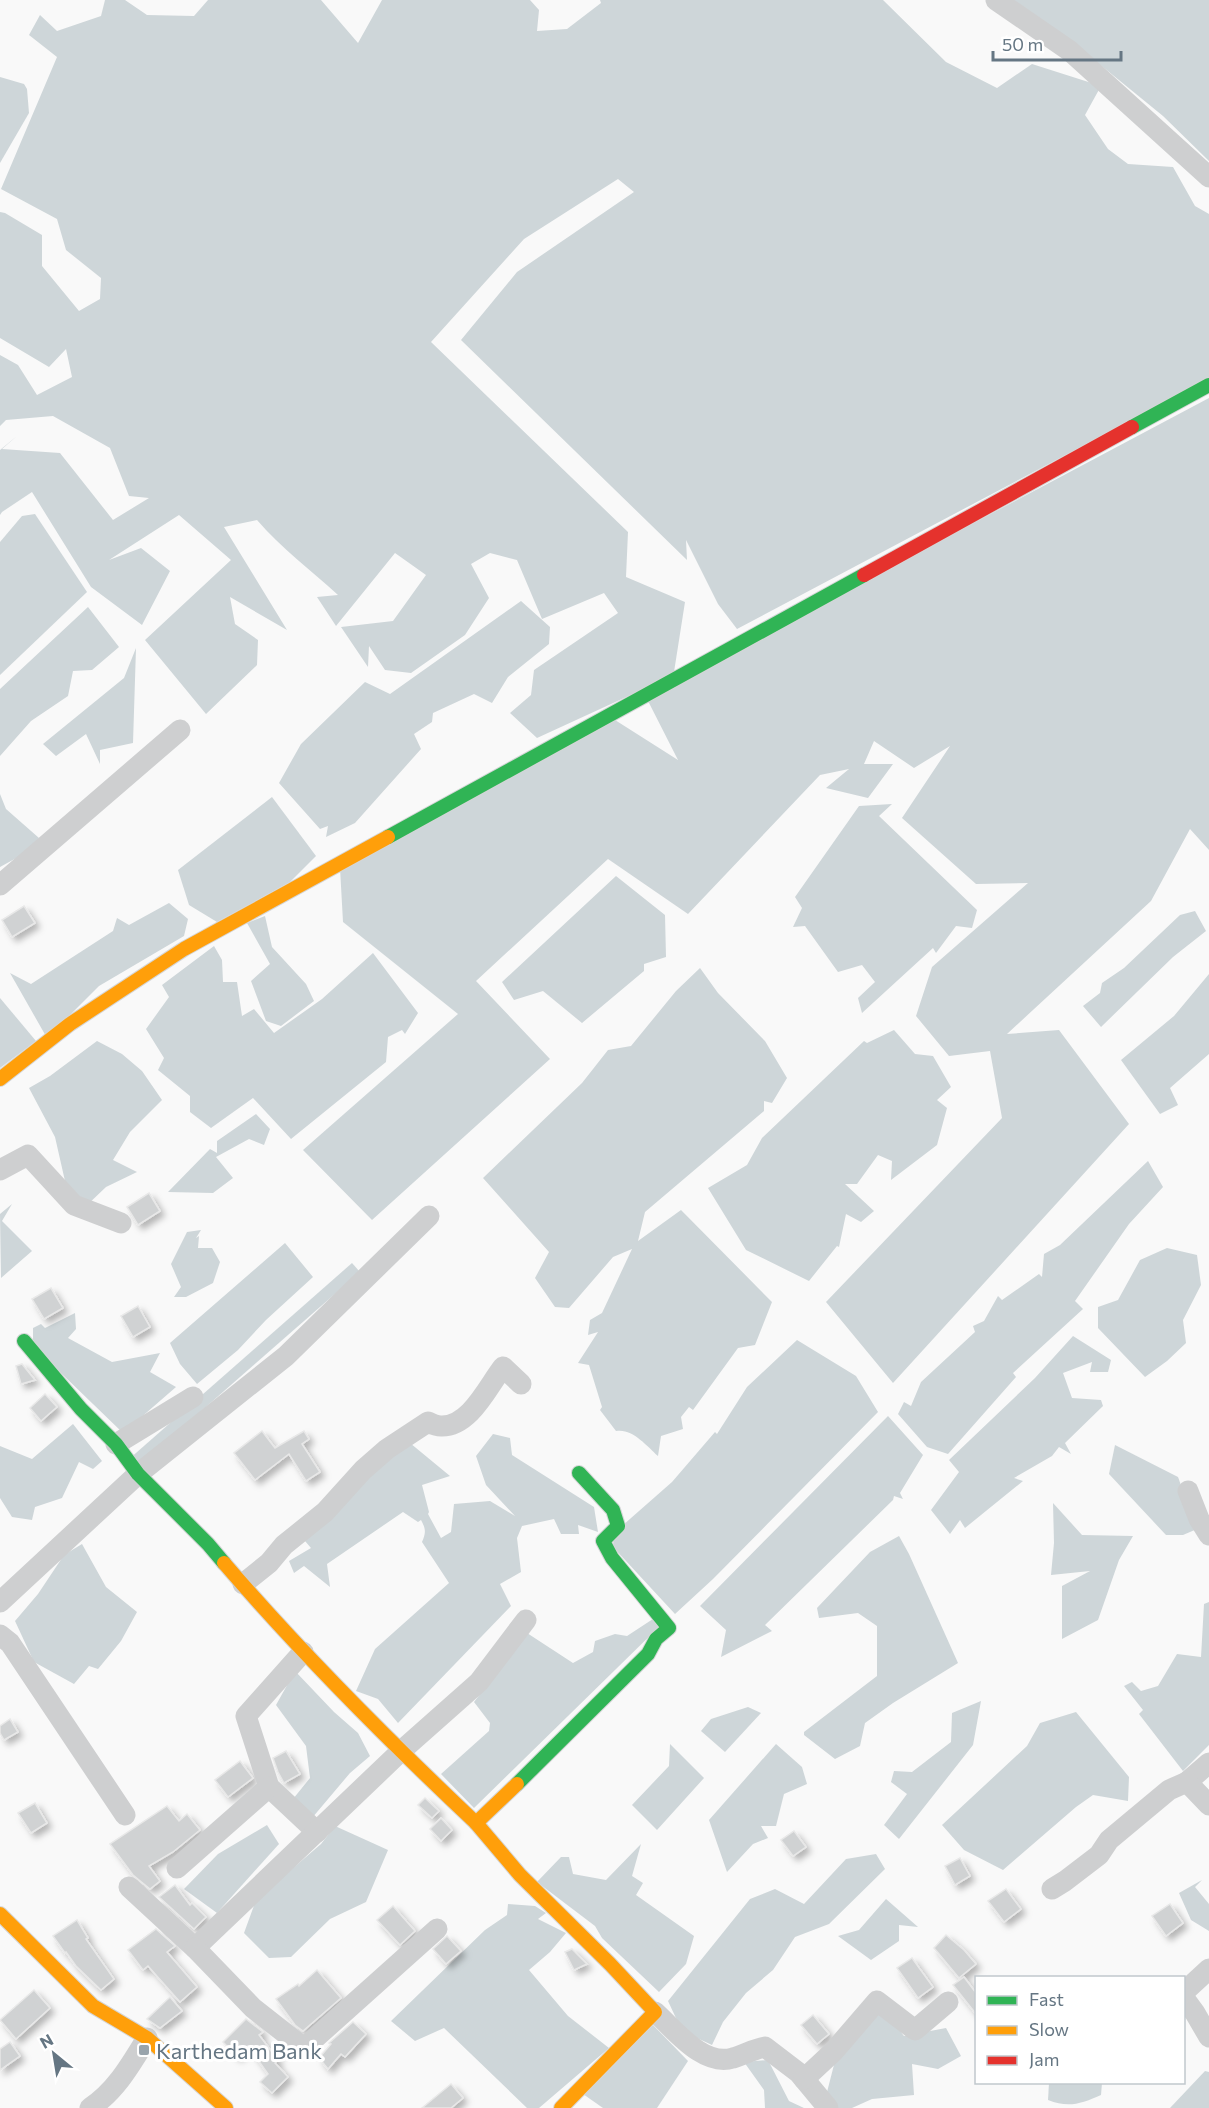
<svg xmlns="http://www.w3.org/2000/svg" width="1209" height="2108" font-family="Commissioner,sans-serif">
	<defs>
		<filter id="shadow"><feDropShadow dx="4.5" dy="4.5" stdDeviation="3" flood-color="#0004"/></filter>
	</defs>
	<rect width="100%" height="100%" fill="#f9f9f9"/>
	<!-- water -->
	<g fill="#ced6d9">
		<path d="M105 0H125L147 15 194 16 208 0H321L358 43 382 0H530L539 10 537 31 567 29 601 3 600 0H883L946 62 997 88 1032 64 1101 86 1085 115 1108 149 1128 164 1173 167 1195 206 1209 214V379L737 629 718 604 686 540 687 560 461 340 517 272 634 192 618 179 524 239 431 342 628 532 626 577 685 602 674 672 648 687 537 738 510 713 531 695 534 670 618 613 604 593 542 619 517 560 490 553 471 564 489 598 465 635 411 673 385 670 369 646 368 667 341 627 393 621 426 575 395 553 336 626 317 597 338 595C311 570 281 548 257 520L224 527 287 630 230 597 235 624 258 640 257 665 206 714 145 640 231 560 179 515 109 560 141 548 170 571 142 625 91 587 32 492 2 512 0 515V450L17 436 2 449 60 453 113 520 149 498 129 496 110 448 53 416 6 420 0 426V355L18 365 37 395 72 377 66 349 49 367 0 338V212L5 213 42 235V266L79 311 100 299 101 278 66 250 57 219 1 189 57 57 29 35 40 15 57 31 101 16Z"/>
		<polygon points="1010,0 1209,0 1209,161 1163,116 1098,63"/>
		<polygon points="0,77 24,84 27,89 29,113 0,163"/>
		<polygon points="1209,398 1209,850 1190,829 1151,901 1007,1034 1059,1030 1129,1124 893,1383 826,1302 1002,1118 990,1051 949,1056 916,1016 932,967 1028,883 976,884 902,818 950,746 914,768 874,741 864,764 893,764 868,798 826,788 849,769 820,775 688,914 608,859 476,981 550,1059 372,1220 303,1150 458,1014 343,922 340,868 615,720 678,760 646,697"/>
		<polygon points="35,514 87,592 0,675 0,542 22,516"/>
		<polygon points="521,601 550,627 549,644 508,677 492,703 474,694 433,713 432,722 414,734 421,749 355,823 326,837 328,826 320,829 279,783 301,744 365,682 390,694"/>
		<polygon points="88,607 119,647 92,670 73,671 68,696 31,721 0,756 0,689"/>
		<polygon points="136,648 133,743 100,750 100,764 86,734 56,756 43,744 124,678"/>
		<polygon points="0,794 6,809 39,838 31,850 0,867"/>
		<polygon points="272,797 316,856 290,882 217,922 189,905 178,870"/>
		<polygon points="892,804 879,816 977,910 972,928 956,926 936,953 933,948 862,1013 858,998 875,982 862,965 838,972 805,926 793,927 802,908 795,897 859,806"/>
		<polygon points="616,876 665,915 666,957 644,964 644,971 582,1023 543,991 514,1000 502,982"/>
		<polygon points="169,903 188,919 184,936 99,986 47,1038 10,973 31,984 113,931 117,918 129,925"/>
		<polygon points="1195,911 1206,931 1173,957 1101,1027 1083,1006 1100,993 1102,983 1124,968 1180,915"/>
		<polygon points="265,916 272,947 306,984 314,1001 281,1026 266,1021 251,981 270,964 247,923"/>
		<polygon points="214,946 222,960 223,982 237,982 242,1016 254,1009 274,1033 322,999 373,953 418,1013 405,1034 402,1030 388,1037 386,1062 291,1139 253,1098 211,1128 190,1112 190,1096 158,1070 164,1058 146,1029 169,997 162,985"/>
		<path d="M700 968 718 993 765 1041 787 1078 772 1103 764 1101V1111L645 1212 638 1241 681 1210 772 1302 755 1345 738 1348 693 1410 689 1407 681 1417 683 1429 661 1436 658 1456C646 1445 632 1428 616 1431L600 1410 602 1407 589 1365 578 1363 598 1332 588 1335 590 1320 602 1313 632 1249 613 1257 569 1308 555 1307 535 1278 549 1252 483 1178 582 1083 608 1050 631 1046 676 991Z"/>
		<polygon points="1209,974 1209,1054 1170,1088 1178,1105 1160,1114 1121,1060 1174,1016"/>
		<polygon points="0,998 36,1041 0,1068"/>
		<polygon points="894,1030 915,1054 933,1056 951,1087 937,1100 947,1108 937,1145 891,1180 892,1161 878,1155 857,1184 845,1184 874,1211 861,1222 846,1214 839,1247 837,1246 809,1281 746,1250 708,1188 747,1165 762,1138 864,1041 867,1043"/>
		<polygon points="97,1041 122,1054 142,1071 162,1100 130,1132 113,1160 137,1172 106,1187 85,1207 65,1181 55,1137 29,1088 50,1076"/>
		<polygon points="256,1114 270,1129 264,1145 249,1139 216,1157 233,1178 213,1193 168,1192 210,1149 217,1153 217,1141"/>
		<polygon points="1148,1161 1163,1187 1129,1224 1075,1301 1083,1309 1013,1373 1016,1377 948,1454 927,1447 898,1414 904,1402 911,1406 921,1382 975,1332 973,1326 984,1321 998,1296 1002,1300 1039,1274 1042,1277 1044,1254 1060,1245"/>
		<polygon points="12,1204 2,1221 32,1251 1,1278 0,1214"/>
		<polygon points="201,1230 196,1238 199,1236 198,1248 212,1248 220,1262 213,1283 186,1297 174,1297 181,1287 171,1264 187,1232"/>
		<polygon points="285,1243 313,1277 266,1320 238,1350 197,1384 180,1364 170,1343"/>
		<polygon points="1167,1248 1197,1255 1201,1285 1183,1320 1186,1343 1167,1361 1145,1377 1098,1328 1098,1307 1118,1300 1140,1260"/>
		<polygon points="352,1263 360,1272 134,1470 128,1460"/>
		<polygon points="75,1313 76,1329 68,1338 112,1362 160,1353 150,1372 176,1387 123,1433 33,1346 33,1328 41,1324 45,1328"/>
		<polygon points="1073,1336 1111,1360 1108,1372 1090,1372 1092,1362 1063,1373 1072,1398 1101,1400 1103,1406 1065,1443 1071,1454 1059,1447 1052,1456 1014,1478 1023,1481 965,1528 960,1520 950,1534 931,1510 959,1472 949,1460 1035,1378"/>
		<polygon points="797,1340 856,1376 878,1412 713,1579 675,1614 613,1547 614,1533 672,1482 715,1432 717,1434 747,1387"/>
		<polygon points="888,1416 923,1455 900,1493 903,1499 894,1496 893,1500 765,1625 772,1631 721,1657 726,1630 700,1606"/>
		<polygon points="73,1424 102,1461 93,1469 79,1462 62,1498 35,1507 32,1520 12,1517 0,1498 0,1446 32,1459"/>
		<path d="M493 1434 510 1438 512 1455 594 1507 598 1532 578 1525 579 1534H561L554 1519 522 1526 517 1538 521 1572 500 1584 511 1606 398 1723 378 1699 356 1691 375 1649 449 1583 422 1542C426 1533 426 1529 421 1520L418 1522 403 1512 327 1564 330 1587 304 1566 294 1573 289 1561 311 1548 305 1541 387 1449 410 1443 450 1476 422 1485 429 1512 428 1514 441 1538 451 1532 454 1504 490 1501 515 1516 486 1485 476 1456Z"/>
		<polygon points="1115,1445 1178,1477 1197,1529 1183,1535 1166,1535 1109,1474"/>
		<polygon points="1053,1503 1082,1535 1133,1536 1119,1560 1098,1620 1062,1639 1062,1586 1090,1571 1051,1575 1054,1543"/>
		<polygon points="899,1536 909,1554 958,1663 893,1703 865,1723 860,1746 835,1759 804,1735 804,1732 877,1676 877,1626 858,1613 819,1618 817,1608 870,1552"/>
		<polygon points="82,1544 106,1587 137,1612 121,1641 98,1669 89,1666 74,1684 34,1662 15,1621 38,1594 64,1555"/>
		<polygon points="1209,1602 1209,1745 1183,1771 1139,1714 1143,1710 1124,1686 1132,1682 1141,1691 1158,1686 1177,1654 1201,1657 1204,1604"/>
		<polygon points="656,1617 663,1623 474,1808 441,1774 489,1731 490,1723 474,1702 527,1633 573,1663 593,1652 595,1641 615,1634 627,1636"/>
		<polygon points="295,1671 334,1712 358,1733 370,1756 350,1773 312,1818 293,1799 310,1778 306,1746 276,1705"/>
		<polygon points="981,1701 973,1745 899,1839 884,1825 907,1794 891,1782 894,1771 912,1772 951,1742 952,1713"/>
		<polygon points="748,1707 761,1713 725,1752 701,1731 711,1719"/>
		<polygon points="1076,1712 1129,1777 1128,1801 1093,1795 1076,1807 1003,1870 964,1850 942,1825 1027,1746 1040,1723"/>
		<polygon points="670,1744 704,1778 657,1830 632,1805 669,1766"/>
		<polygon points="776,1744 802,1767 807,1784 784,1794 776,1826 761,1826 768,1838 753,1844 727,1872 709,1820"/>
		<polygon points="267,1825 279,1844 217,1913 184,1889 218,1854"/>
		<polygon points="335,1826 388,1850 366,1902 330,1919 291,1957 269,1958 244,1933 256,1900 321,1844"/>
		<polygon points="641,1844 632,1876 643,1883 636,1895 694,1936 686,1964 659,1992 602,1938 595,1926 537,1882 561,1857 569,1857 573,1874 606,1880"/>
		<polygon points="876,1854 885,1869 829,1924 795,1937 773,1970 746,1993 723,2022 712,2045 682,2031 668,2001 750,1899 775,1889 804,1904 846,1859"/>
		<polygon points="1202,1880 1195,1887 1209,1904 1209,1931 1191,1920 1179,1893"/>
		<polygon points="886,1899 918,1927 899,1925 899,1941 871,1960 838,1936 859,1930"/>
		<polygon points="508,1904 535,1906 546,1913 538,1919 566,1933 550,1952 529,1970 568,2016 609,2048 539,2108 527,2108 444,2028 415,2041 391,2021 485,1930 507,1915"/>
		<polygon points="882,2009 904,2036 946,2028 961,2056 938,2069 912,2064 914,2095 872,2099 852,2108 836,2108 826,2096 837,2053"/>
		<polygon points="653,2025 688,2061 657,2108 603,2108 583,2094"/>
		<polygon points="768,2060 789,2101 804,2108 765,2108 764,2090 744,2062"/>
		<polygon points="1205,2071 1209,2072 1209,2108 1170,2108"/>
		<path d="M1049 2083H1102L1101 2095C1081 2104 1068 2108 1048 2100Z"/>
	</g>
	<!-- building -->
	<g fill="#d0d2d3" stroke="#e8e8e8" stroke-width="1.5" filter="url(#shadow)">
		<polygon points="24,906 35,923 12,937 2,920"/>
		<polygon points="149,1193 160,1211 138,1225 127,1207"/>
		<polygon points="51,1288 63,1308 44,1319 32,1299"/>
		<polygon points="138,1306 150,1327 133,1337 121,1316"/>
		<polygon points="22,1364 35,1380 21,1384 16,1366"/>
		<polygon points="45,1394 57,1407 41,1421 30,1408"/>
		<polygon points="262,1431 275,1448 304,1431 309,1439 302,1444 320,1472 306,1481 289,1454 255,1480 234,1453"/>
		<polygon points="10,1719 18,1732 4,1740 0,1733 0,1726"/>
		<polygon points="286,1751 300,1774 284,1783 278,1772 273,1758"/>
		<polygon points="240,1761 253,1778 228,1797 215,1780"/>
		<polygon points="425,1798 439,1811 432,1818 418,1805"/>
		<polygon points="35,1803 47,1823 31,1833 18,1813"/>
		<polygon points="167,1806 179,1821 187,1814 200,1830 173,1852 149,1866 160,1881 150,1889 133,1875 110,1844"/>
		<polygon points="441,1818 452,1830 441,1841 430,1829"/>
		<polygon points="794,1831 806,1847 793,1856 781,1840"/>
		<polygon points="960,1858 970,1876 955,1885 945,1866"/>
		<polygon points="175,1885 190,1905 192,1903 206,1917 194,1929 159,1897"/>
		<polygon points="1006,1889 1021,1909 1004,1922 988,1901"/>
		<polygon points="1170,1904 1183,1923 1166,1936 1152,1916"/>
		<polygon points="393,1906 415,1931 400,1945 377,1920"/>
		<polygon points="77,1920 88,1938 86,1939 114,1979 101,1990 76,1966 66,1952 65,1953 53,1936"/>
		<polygon points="156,1929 175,1946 167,1952 197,1987 180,2002 148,1966 143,1970 128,1950"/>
		<polygon points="946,1935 964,1950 976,1964 959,1978 934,1948"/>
		<polygon points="447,1936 461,1951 446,1964 433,1949"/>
		<polygon points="572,1949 587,1964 574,1970 565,1952"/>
		<polygon points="912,1958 933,1987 918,1998 897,1968"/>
		<polygon points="317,1970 341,1998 303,2031 295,2025 276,1999 298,1984 299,1986"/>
		<polygon points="964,1977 976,1993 976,2014 953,1985"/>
		<polygon points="34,1990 50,2008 16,2039 0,2020"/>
		<polygon points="170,1997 182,2011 160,2028 147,2019"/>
		<polygon points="813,2015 829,2034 817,2044 801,2025"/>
		<polygon points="246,2019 263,2032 259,2035 278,2060 275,2063 288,2077 272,2093 260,2082 268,2074 248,2046 237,2057 223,2042"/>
		<polygon points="353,2022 366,2034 345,2057 341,2054 328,2069 319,2058 331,2044 329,2043"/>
		<polygon points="10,2042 20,2056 0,2070 0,2049"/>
		<polygon points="451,2084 463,2098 451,2108 422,2108"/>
	</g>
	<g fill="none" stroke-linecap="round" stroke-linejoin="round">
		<defs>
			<g id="fast">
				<polyline points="1132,427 1209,385"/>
				<polyline points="388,837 864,575"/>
				<polyline points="24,1341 81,1409 116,1444 138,1474 208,1544 224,1563"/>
				<polyline points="517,1784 648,1654 656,1639 669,1628 612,1558 603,1541 618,1526 613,1510 579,1473"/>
			</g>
			<g id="slow">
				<polyline points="0,1079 70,1024 184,949 388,837"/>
				<path d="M224 1563C303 1655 388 1740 476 1823L517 1784"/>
				<polyline points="476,1823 520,1875 610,1964 655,2012 561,2108"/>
				<polyline points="0,1914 93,2006 147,2038 226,2108"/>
			</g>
			<polyline id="jam" points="864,575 1132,427"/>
		</defs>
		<!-- fast casing -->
		<use href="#fast" stroke="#d5d6d7" stroke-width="16"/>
		<!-- slow casing -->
		<use href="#slow" stroke="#d5d6d7" stroke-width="16"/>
		<!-- jam casing -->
		<use href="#jam" stroke="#d5d6d7" stroke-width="16"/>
		<!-- street -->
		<g stroke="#cecfd0" stroke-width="21">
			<polyline points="996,0 1070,51 1209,177"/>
			<polyline points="0,885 180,730"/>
			<polyline points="0,1170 28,1155 74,1205 121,1223"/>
			<polyline points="116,1444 193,1397"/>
			<polyline points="1188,1491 1199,1519 1209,1535"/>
			<path d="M243 1584 269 1563 284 1545 325 1512 363 1470 387 1449 428 1422C432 1424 437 1426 441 1426 470 1427 488 1386 503 1367L521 1384"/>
			<polyline points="0,1602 138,1474 286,1356 429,1216"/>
			<polyline points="0,1635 10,1643 125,1815"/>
			<polyline points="303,1652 246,1716 269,1787 317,1832"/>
			<polyline points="1187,1782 1209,1763"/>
			<polyline points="177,1868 269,1787"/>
			<polyline points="129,1887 195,1948 400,1752 479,1682 526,1620"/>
			<polyline points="1052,1889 1065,1881 1099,1855 1109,1840 1169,1790 1187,1782 1209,1805"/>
			<polyline points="195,1948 253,2008 304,2048 437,1929"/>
			<polyline points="1184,1992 1209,1969"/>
			<polyline points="1184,1998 1195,2013 1209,2037"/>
			<path d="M655 2012C675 2030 703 2067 733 2058 744 2055 753 2049 765 2047L799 2073 828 2108"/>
			<polyline points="804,2079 834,2051 877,2001 915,2030 948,2002"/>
			<path d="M90 2108C116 2091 131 2064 147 2038"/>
		</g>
		<!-- fast -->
		<use href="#fast" stroke="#30b455" stroke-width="14"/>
		<!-- slow -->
		<use href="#slow" stroke="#ff9f0a" stroke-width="14"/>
		<!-- jam -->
		<use href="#jam" stroke="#e5322d" stroke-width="14"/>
	</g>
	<!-- markers -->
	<rect fill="#99a4ac" stroke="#fff" stroke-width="2" x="138" y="2044" width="12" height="12" rx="3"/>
	<g text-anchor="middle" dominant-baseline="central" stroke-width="6" stroke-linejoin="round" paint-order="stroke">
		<!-- poi labels -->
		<g font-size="22" fill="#657683" stroke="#fff" text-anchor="start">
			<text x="156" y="2050">Karthedam Bank</text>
		</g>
	</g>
	<!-- legend -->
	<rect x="975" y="1976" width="210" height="108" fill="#ffffff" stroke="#c1c8cd" stroke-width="1.5"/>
	<rect x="987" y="1996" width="30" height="9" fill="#30b455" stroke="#c1c8cd" stroke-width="1.5"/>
	<text x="1029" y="2006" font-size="18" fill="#657683">Fast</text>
	<rect x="987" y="2026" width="30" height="9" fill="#ff9f0a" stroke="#c1c8cd" stroke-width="1.5"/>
	<text x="1029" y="2036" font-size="18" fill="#657683">Slow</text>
	<rect x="987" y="2056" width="30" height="9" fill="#e5322d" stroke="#c1c8cd" stroke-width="1.5"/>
	<text x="1029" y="2066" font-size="18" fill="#657683">Jam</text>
	<!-- north arrow -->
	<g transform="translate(54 2054) rotate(330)" stroke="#ffffff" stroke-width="4.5" paint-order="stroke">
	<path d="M0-4.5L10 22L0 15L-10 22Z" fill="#657683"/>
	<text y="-9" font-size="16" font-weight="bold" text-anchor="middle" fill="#657683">N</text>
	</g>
	<!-- scale -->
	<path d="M993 51v9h128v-9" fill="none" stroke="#657683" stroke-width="3"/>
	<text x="1002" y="51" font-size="18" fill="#657683" stroke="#ffffff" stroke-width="4.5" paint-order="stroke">50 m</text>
</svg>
